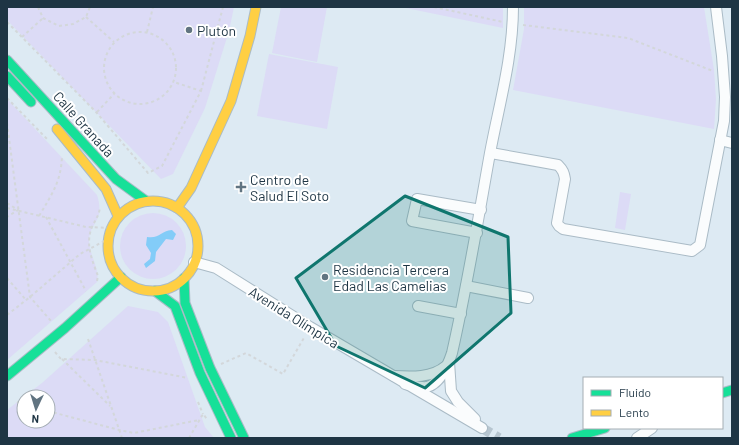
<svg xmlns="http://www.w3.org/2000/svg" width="739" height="445" font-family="Barlow,sans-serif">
	<rect width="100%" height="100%" fill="#ddeaf3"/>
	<!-- green -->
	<g fill="#dcdbf6" fill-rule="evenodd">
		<polygon points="7,7 234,7 229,31 205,108 173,174 161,179 7,20"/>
		<polygon points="281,7 327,7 317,62 272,53"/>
		<polygon points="401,7 503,7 503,28"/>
		<polygon points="524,7 605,7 605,8 614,7 704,7 714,70 716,99 714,129 513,90 524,29"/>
		<polygon points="269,54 338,67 327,129 257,116"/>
		<path d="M7 99 97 195C99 201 100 207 99 214 97 223 89 229 89 240 89 254 100 269 97 282L7 360Z"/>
		<polygon points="620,192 631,194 625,230 615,228"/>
		<circle cx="153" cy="246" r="33"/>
		<path d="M128 306 158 312 168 322 205 427 214 438H7V410L42 383ZM24 397H48V421H24Z"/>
	</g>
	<!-- water -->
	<path fill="#83ccf8" d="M172 230 176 234 173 240 166 239 156 252 155 261 146 268 144 264 150 259 151 253 146 245 147 237C160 239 160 231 172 230Z"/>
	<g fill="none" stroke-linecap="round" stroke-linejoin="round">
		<!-- street-tunnel -->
		<polyline stroke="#b7c6d0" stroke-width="10" stroke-dasharray="10 5" stroke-linecap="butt" points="482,428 499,438"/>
		<defs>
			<g id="street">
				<polyline points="720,140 732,143"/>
				<path d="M491 153 558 165C563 170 564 173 565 179L557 223 559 226 563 229 692 251 700 245 724 121 725 97 722 56 716 7"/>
				<polyline points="477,233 412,221 417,199 481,210"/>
				<polyline points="194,262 216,268 310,327 482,428"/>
				<polyline points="466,286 528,298"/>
				<polyline points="418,306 461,314"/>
				<polyline points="449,362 451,391 458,402 475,419"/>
				<path d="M394 376C412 377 432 378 446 366"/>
				<path d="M405 384C411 385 421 388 427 387 441 383 448 365 452 353 467 287 478 220 490 153 499 105 513 57 513 7"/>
				<polyline points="637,438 652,428"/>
			</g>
			<g id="fast">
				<polyline points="7,60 116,179 146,201"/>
				<polyline points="7,76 31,102"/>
				<polyline points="184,278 185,303 210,368 244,438"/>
				<polyline points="155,291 175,306 200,373 231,438"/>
				<polyline points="7,376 65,328 121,277"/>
				<polyline points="722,393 732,390"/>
				<polyline points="572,438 605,428"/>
			</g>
			<g id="slow">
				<polyline points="57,129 106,189 118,216"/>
				<circle cx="153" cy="246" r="45"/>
				<polyline points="177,208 191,188 231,101 250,36 256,7"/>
			</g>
		</defs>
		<!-- street casing -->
		<use href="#street" stroke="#aabbc6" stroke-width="12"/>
		<!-- fast casing -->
		<use href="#fast" stroke="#aabbc6" stroke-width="11"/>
		<!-- slow casing -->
		<use href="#slow" stroke="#aabbc6" stroke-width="11"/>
		<!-- path -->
		<g stroke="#d3d7da" stroke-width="2" stroke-dasharray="3 3" stroke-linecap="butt">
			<polyline points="38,7 43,18 59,26 73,24 86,17 90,7"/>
			<polyline points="434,7 503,22"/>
			<polyline points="86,17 114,42"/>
			<polyline points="7,22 96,112 148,173 162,166 201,91 174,82"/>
			<polyline points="523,25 628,38 713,71"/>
			<circle cx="140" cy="68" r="36"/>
			<polyline points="147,32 153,7"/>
			<polyline points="22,37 43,18"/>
			<polyline points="201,91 223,7"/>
			<polyline points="7,98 48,140"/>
			<polyline points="97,112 114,94"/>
			<polyline points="7,123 30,297 51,321"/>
			<polyline points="7,203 18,210 7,217"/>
			<polyline points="7,208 86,227 111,228"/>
			<path d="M39 216C52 194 61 182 62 156"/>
			<polyline points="46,217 86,291"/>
			<polyline points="7,278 26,300"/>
			<path d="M97 281 98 276C92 260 85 244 92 227 95 220 99 216 100 207"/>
			<polyline points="7,315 30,297 80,254 108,239"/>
			<polyline points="88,339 122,438"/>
			<polyline points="55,352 61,359 95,360 188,378"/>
			<polyline points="62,359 110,406"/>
			<polyline points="221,364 246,353 283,374 305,336"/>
			<polyline points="17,402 24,404"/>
			<polyline points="198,402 203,414"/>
			<polyline points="48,411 119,430 134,433 199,420"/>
			<polyline points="189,438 203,414 207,419"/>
		</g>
		<!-- street -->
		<use href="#street" stroke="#fafcfd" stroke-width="10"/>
		<!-- fast -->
		<use href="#fast" stroke="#16e098" stroke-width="9"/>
		<!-- slow -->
		<use href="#slow" stroke="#ffcf43" stroke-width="9"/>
	</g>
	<!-- marked area -->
	<path fill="#0f766e" fill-opacity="0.2" stroke="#0f766e" stroke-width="3" stroke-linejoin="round" d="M405 196 508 237 511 313 425 388 336 346 296 278Z"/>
	<!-- markers -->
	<g fill="#617481" stroke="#fff" stroke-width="1.5">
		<circle cx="189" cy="30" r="4"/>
		<path d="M239 181h4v4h4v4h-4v4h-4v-4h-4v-4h4z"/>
		<circle cx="325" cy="277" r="4"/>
	</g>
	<g text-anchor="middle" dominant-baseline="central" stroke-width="4" stroke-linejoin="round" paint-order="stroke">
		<!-- poi labels -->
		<g font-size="14" fill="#1e3544" stroke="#fff" text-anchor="start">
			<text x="197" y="30">Plutón</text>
			<text x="250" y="179">Centro de<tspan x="250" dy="16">Salud El Soto</tspan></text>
			<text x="333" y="269">Residencia Tercera<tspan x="333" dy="16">Edad Las Camelias</tspan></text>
		</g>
		<!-- street labels -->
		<g font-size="14" fill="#1e3544" stroke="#fff">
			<text transform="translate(84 124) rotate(48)">Calle Granada</text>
			<text transform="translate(294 317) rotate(32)">Avenida Olímpica</text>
		</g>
	</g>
	<!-- border -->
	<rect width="739" height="445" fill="none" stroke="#1e3544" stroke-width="16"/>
	<!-- legend -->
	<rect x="583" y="377" width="140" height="52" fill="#ffffff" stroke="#a5aeb4"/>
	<rect x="591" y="390" width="20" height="6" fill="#16e098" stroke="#a5aeb4"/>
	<text x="619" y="397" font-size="12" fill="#1e3544">Fluido</text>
	<rect x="591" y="410" width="20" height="6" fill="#ffcf43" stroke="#a5aeb4"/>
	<text x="619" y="417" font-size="12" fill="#1e3544">Lento</text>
	<!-- north arrow -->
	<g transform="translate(36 409) rotate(184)"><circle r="19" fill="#ffffff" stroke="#a5aeb4"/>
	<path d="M0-3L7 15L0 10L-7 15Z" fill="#617481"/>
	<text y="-6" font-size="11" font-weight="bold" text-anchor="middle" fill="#1e3544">N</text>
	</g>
</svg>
